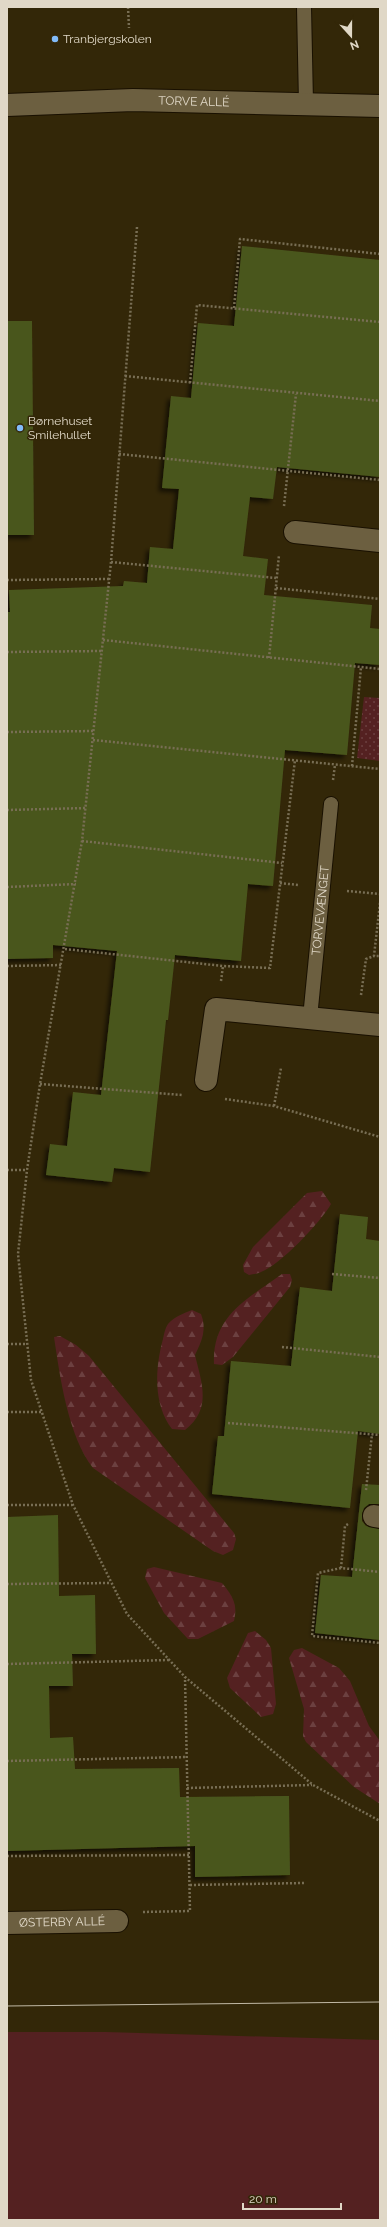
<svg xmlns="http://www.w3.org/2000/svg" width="387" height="2227" font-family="Raleway,sans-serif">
	<defs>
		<pattern id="forest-firs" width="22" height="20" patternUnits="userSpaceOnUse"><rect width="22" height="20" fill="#542121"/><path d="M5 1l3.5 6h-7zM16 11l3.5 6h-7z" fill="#6c4040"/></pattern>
		<pattern id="park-dots" width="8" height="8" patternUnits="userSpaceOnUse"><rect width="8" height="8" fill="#542121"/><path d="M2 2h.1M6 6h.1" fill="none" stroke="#6c4040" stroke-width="1.8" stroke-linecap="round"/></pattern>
		<filter id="shadow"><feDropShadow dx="-3.5" dy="3.5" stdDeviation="2" flood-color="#0009"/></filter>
	</defs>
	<rect width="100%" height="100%" fill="#332708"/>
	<!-- grass -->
	<polygon fill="#542121" points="7,2032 106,2032 380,2040 380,2220 7,2220"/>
	<!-- forest -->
	<g fill="url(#forest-firs)">
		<path d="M322 1191 331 1204C321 1222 280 1265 261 1272 258 1274 253 1274 249 1275L244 1272 243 1265 253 1247 307 1193Z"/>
		<path d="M282 1274H290L292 1280 290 1287 233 1357 222 1365 214 1364C212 1315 248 1299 282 1274Z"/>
		<path d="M192 1310 201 1314C207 1329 202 1341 195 1355 202 1384 212 1409 185 1430L172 1429C153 1404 155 1368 163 1339 164 1335 165 1328 168 1324 174 1317 184 1313 192 1310Z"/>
		<path d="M60 1336 76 1345 89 1356 234 1533 236 1539 233 1550 223 1555 213 1551 93 1468C68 1436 60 1377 54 1337Z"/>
		<path d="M154 1567 222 1583C233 1596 238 1605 234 1621L198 1639H188L164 1613 145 1578 147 1569Z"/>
		<polygon points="255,1631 266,1640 271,1648 276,1704 273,1714 261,1717 230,1688 227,1678 248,1633"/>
		<polygon points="302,1648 339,1668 350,1681 369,1726 380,1741 380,1804 354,1787 306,1742 303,1736 304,1709 289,1658 294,1650"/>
	</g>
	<!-- park -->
	<polygon fill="url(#park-dots)" points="364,697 380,698 380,761 357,758"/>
	<!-- building -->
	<g fill="#4a561d" filter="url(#shadow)">
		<polygon points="242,246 380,260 380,477 277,467 273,499 250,497 243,556 268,559 264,595 372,605 370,628 380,629 380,665 355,663 347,755 285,750 273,886 248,884 241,961 175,955 168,1020 166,1020 150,1172 114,1168 112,1182 46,1175 50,1144 67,1146 73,1092 101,1095 117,951 53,945 53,958 7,959 7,612 10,612 9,590 123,586 124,581 147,583 150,547 173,549 179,489 162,488 171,396 191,398 198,323 234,326"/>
		<polygon points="7,321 32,321 34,535 7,535"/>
		<polygon points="340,1214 368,1217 366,1239 380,1241 380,1434 358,1431 350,1508 212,1494 218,1436 224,1436 231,1361 291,1366 300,1287 332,1291"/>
		<polygon points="362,1484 380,1485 380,1504 369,1504 364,1508 362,1514 362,1521 366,1526 380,1529 380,1640 315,1633 321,1575 352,1577"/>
		<polygon points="58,1515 59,1596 95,1595 96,1654 72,1654 73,1686 49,1686 50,1738 73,1737 75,1769 179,1768 180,1797 289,1796 290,1875 195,1877 195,1846 7,1851 7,1517"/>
	</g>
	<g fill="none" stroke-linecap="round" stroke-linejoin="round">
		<defs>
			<g id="lane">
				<polyline points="304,7 306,103"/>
				<path id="s1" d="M310 1018 331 804"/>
			</g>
			<g id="street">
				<polyline points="295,532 380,541"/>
				<polyline points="206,1080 216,1009 380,1025"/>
				<polyline points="374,1516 380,1517"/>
				<path id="s2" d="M7 1923 117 1921"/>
			</g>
			<g id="secondary">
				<path id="s3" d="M7 105 133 100 380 106"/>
			</g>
		</defs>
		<!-- lane casing -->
		<use href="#lane" stroke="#191000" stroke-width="16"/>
		<!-- street casing -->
		<use href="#street" stroke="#191000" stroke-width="24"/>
		<!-- secondary casing -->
		<use href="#secondary" stroke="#191000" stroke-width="24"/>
		<!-- path -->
		<g stroke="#786e54" stroke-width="2.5" stroke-dasharray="2 2" stroke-linecap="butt">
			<polyline points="128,7 129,28"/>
			<polyline points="137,227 111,562 82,841 40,1084 27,1170 18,1254 31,1380 73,1505 127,1614 185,1677 313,1785 380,1821"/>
			<polyline points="234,308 240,239 380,254"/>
			<polyline points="125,376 380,401"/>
			<polyline points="190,383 197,305 380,322"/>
			<polyline points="119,454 380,480"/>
			<polyline points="284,506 296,394"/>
			<polyline points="111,562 276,578"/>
			<polyline points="7,580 110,579"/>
			<polyline points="276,588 380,599"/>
			<polyline points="103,640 380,669"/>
			<polyline points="7,652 102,651"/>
			<polyline points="269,658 279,555"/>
			<polyline points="7,732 94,731"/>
			<polyline points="93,740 380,769"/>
			<polyline points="352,766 361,667"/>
			<polyline points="333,780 335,765"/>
			<polyline points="7,810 86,808"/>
			<polyline points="82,841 282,863"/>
			<polyline points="280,883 298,885"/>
			<polyline points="7,887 76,884"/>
			<polyline points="347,891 380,894"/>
			<polyline points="380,903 374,956 380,956"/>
			<polyline points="65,949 223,966 270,968 295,760"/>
			<polyline points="7,966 62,965"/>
			<polyline points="221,981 223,966"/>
			<polyline points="361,995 366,959 374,956"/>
			<polyline points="40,1084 182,1095"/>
			<polyline points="225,1099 274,1106 380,1137"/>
			<polyline points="274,1106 281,1068"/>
			<polyline points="7,1170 27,1170"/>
			<polyline points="332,1274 380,1278"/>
			<polyline points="7,1344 27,1344"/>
			<polyline points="282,1347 380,1357"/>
			<polyline points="7,1412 41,1412"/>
			<polyline points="228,1423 380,1435"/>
			<polyline points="366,1490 372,1434"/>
			<polyline points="7,1505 72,1505"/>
			<polyline points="348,1524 345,1526 341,1568 380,1572"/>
			<polyline points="341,1568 318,1573 312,1636 380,1643"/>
			<polyline points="7,1584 111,1583"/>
			<polyline points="7,1664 170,1660"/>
			<polyline points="7,1761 187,1757"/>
			<polyline points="187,1788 312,1785"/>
			<polyline points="7,1856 189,1855"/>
			<polyline points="190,1885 304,1883"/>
			<polyline points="143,1912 190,1911 185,1677"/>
		</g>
		<!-- lane -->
		<use href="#lane" stroke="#6c5f40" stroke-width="14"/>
		<!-- street -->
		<use href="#street" stroke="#6c5f40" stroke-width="22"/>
		<!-- secondary -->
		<use href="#secondary" stroke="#6c5f40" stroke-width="22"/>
		<!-- tram -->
		<polyline stroke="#c1b9a5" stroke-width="1" points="7,2006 380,2002"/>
	</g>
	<!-- markers -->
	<g fill="#82bcfa" stroke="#332708" stroke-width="1.5">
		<circle cx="55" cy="39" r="4"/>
		<circle cx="20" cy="428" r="4"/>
	</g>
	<g text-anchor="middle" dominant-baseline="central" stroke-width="3" stroke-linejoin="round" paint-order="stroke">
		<!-- poi labels -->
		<g font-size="12" fill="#e0d8c7" stroke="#332708" text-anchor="start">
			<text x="63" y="39">Tranbjergskolen</text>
			<text x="28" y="421">Børnehuset<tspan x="28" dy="14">Smilehullet</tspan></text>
		</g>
		<!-- street labels -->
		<g font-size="12" fill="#e0d8c7" stroke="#332708">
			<text stroke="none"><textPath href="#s3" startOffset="187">TORVE ALLÉ</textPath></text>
			<text stroke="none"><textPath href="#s1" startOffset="108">TORVEVÆNGET</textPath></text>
			<text stroke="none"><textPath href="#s2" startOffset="55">ØSTERBY ALLÉ</textPath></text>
		</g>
	</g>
	<!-- border -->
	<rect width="387" height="2227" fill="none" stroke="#e0d8c7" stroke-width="16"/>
	<!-- north arrow -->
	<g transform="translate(351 36) rotate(159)" stroke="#332708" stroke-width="3" paint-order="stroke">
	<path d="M0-3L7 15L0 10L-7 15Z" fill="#e0d8c7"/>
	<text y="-6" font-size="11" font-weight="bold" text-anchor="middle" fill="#e0d8c7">N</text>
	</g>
	<!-- scale -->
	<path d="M243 2203v6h98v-6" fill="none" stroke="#e0d8c7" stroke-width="2"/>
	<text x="249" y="2203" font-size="12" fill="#e0d8c7" stroke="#332708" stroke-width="3" paint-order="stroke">20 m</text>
</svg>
